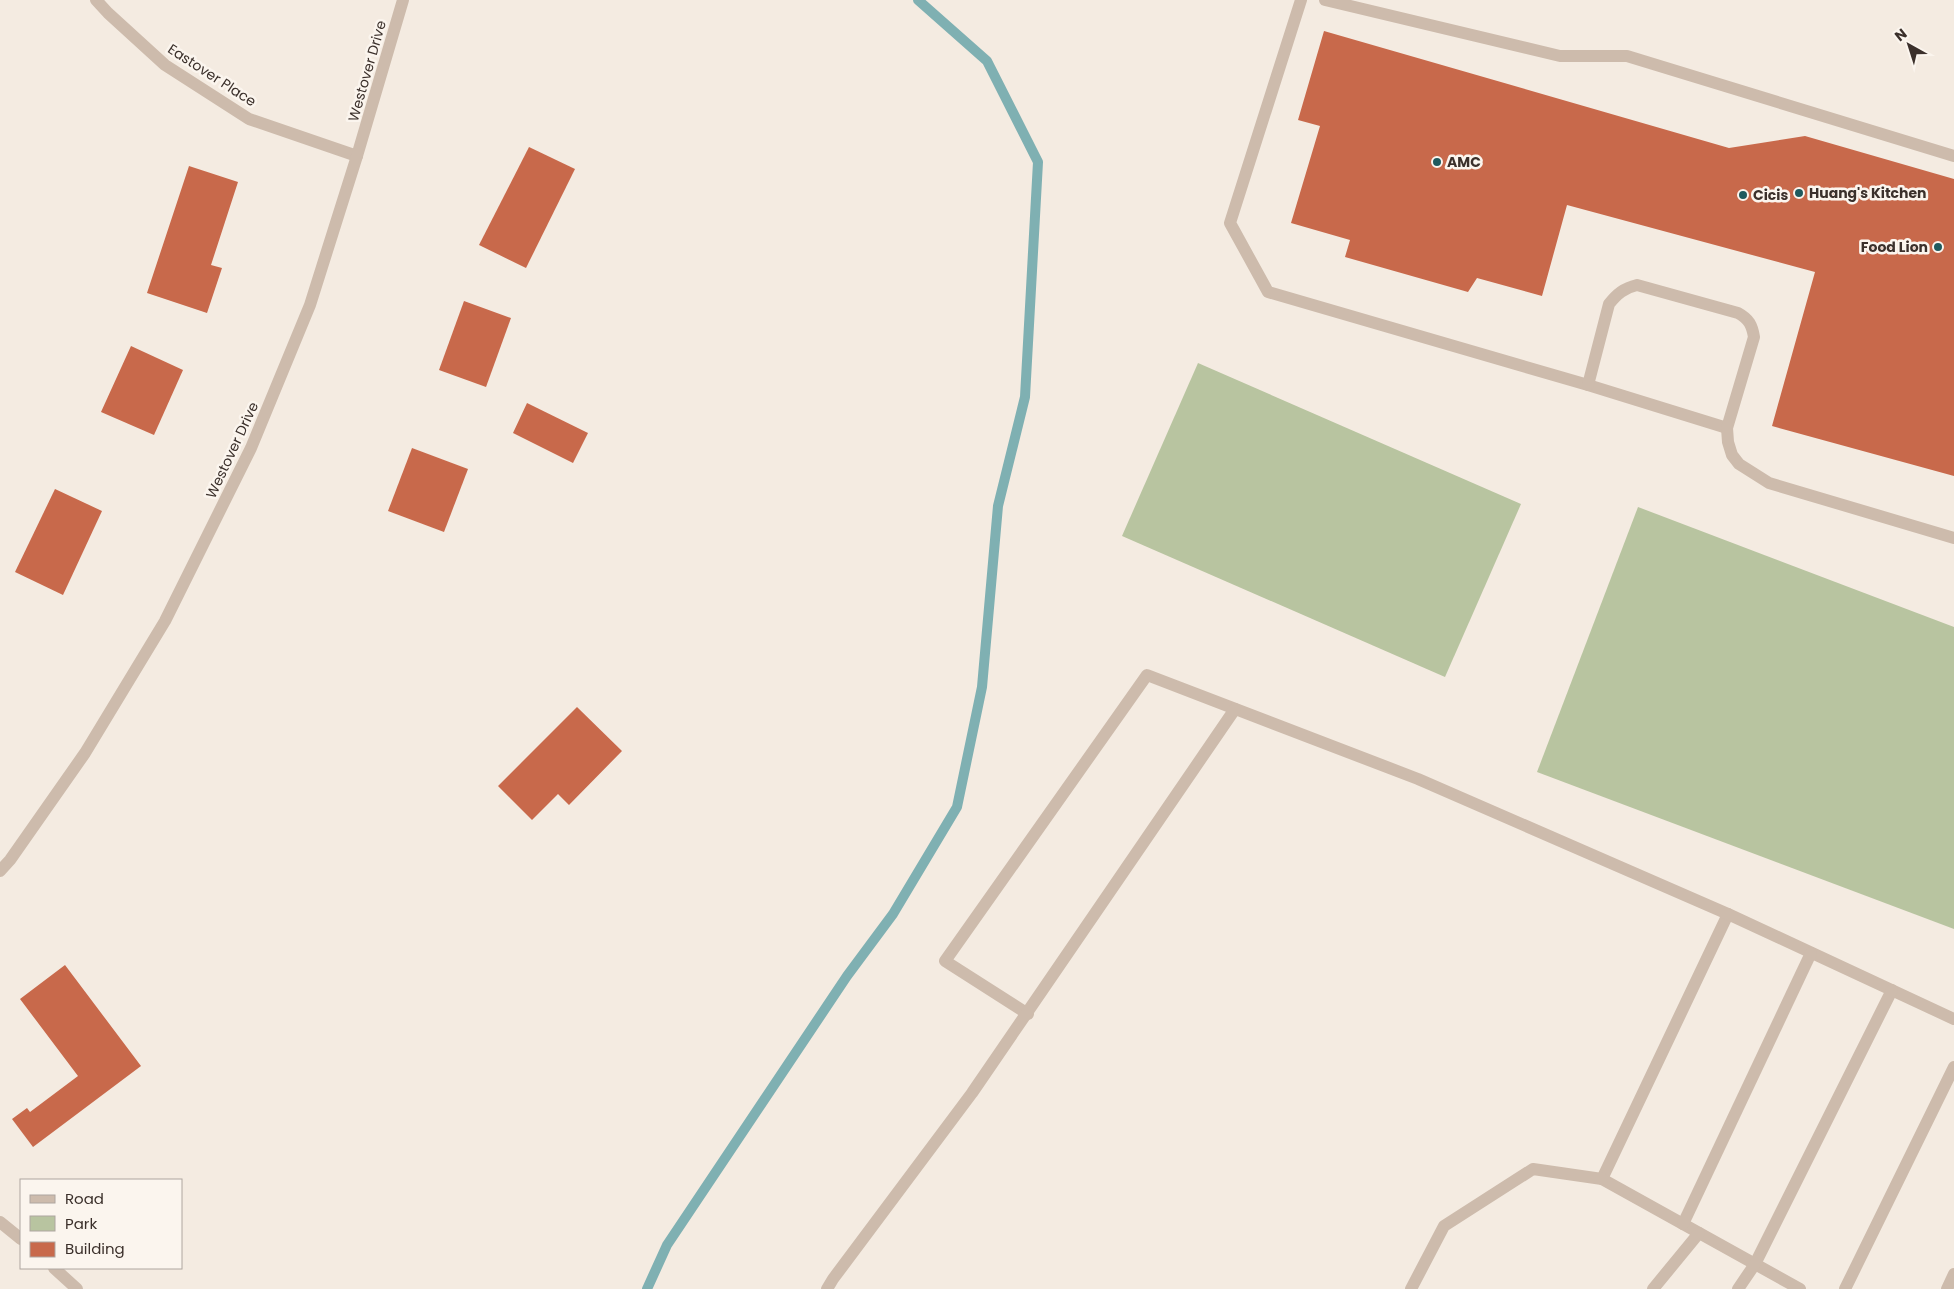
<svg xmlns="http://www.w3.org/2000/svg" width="1954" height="1289" font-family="Poppins,sans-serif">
	<rect width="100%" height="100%" fill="#f4ebe1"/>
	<!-- green -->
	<g fill="#b8c4a0">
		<polygon points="1198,363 1521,504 1445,677 1122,536"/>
		<polygon points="1638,507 1954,627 1954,929 1537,772"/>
	</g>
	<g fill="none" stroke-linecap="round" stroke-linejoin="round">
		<!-- stream -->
		<polyline stroke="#7fb0b2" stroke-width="10" points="647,1289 667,1245 847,976 893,914 957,807 982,687 998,506 1025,397 1038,162 987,61 918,0"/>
	</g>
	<!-- building -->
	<g fill="#c8694b">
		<polygon points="1324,31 1729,148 1805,136 1954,179 1954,476 1772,426 1815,272 1567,205 1542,296 1477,278 1468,292 1345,257 1350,240 1291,223 1320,126 1298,120"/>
		<polygon points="529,147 575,169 526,268 479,245"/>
		<polygon points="189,166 238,182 211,265 222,268 207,313 147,293"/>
		<polygon points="464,301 511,318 486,387 439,370"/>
		<polygon points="131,346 183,370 154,435 101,412"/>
		<polygon points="527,403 588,433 573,463 513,433"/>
		<polygon points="412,448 468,469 444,532 388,511"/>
		<polygon points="55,489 102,511 63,595 15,572"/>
		<polygon points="577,707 622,751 569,805 558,794 532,820 498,786"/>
		<polygon points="65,965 141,1066 33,1147 12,1119 27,1108 30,1112 78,1076 20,999"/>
	</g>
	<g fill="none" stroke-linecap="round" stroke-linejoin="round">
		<!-- minor -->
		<g stroke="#cdbbac" stroke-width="12">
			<polyline points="96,0 108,13 165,65 249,119 357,156"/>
			<polyline points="1301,0 1230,223 1268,292 1588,385 1727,428"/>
			<polyline points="1325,0 1560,56 1627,56 1954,156"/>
			<path d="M1588 385 1609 304C1617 294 1624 288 1637 285L1738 313C1749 319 1752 325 1754 337L1727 428 1728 442 1732 455 1739 464 1769 483 1954 538"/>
			<polyline points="0,871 10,860 85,753 165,621 251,448 310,305 357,156 403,0"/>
			<polyline points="1728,914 1602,1179 1800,1289"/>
			<polyline points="1028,1014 945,961 1147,675 1418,779 1728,914 1954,1019"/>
			<polyline points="0,1222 21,1239"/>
			<polyline points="1683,1224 1811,953"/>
			<polyline points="54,1268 77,1289"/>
			<polyline points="827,1289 833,1279 972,1093 1235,709"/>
			<polyline points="1411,1289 1444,1226 1533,1169 1602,1179"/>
			<polyline points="1653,1289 1699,1233"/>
			<polyline points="1738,1289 1755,1264 1892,990"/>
			<polyline points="1845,1289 1954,1067"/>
			<polyline points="1947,1289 1954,1274"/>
		</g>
	</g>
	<!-- markers -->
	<g fill="#1f5a5e" stroke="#fbf5ee" stroke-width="2">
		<circle cx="1437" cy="162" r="5"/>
		<circle cx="1799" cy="193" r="5"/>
		<circle cx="1743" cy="195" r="5"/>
		<circle cx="1938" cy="247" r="5"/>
	</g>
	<g text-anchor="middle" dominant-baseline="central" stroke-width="5" stroke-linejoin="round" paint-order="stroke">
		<!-- street labels -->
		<g font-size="14" fill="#3b302b" stroke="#fbf5ee">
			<text transform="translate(367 71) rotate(-74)">Westover Drive</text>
			<text transform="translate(212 75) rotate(33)">Eastover Place</text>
			<text transform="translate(232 450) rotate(-65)">Westover Drive</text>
		</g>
		<!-- poi labels -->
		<g font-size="14" font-weight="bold" fill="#3b302b" stroke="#fbf5ee" text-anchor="start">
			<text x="1447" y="162">AMC</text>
			<text x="1809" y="193">Huang's Kitchen</text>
			<text x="1753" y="195">Cicis</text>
			<text x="1928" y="247" text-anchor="end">Food Lion</text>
		</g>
	</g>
	<!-- legend -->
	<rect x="20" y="1179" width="162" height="90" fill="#fbf5ee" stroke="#aea6a0"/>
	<rect x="30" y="1195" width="25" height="8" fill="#cdbbac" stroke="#aea6a0"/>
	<text x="65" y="1204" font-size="15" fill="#3b302b">Road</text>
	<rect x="30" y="1216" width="25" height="15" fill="#b8c4a0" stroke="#aea6a0"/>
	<text x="65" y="1229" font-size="15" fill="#3b302b">Park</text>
	<rect x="30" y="1242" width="25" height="15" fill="#c8694b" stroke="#aea6a0"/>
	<text x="65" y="1254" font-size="15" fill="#3b302b">Building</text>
	<!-- north arrow -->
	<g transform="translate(1909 45) rotate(321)" stroke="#fbf5ee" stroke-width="4" paint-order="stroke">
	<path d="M0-4L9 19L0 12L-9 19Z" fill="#3b302b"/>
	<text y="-8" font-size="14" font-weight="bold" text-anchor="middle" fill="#3b302b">N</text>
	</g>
</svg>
